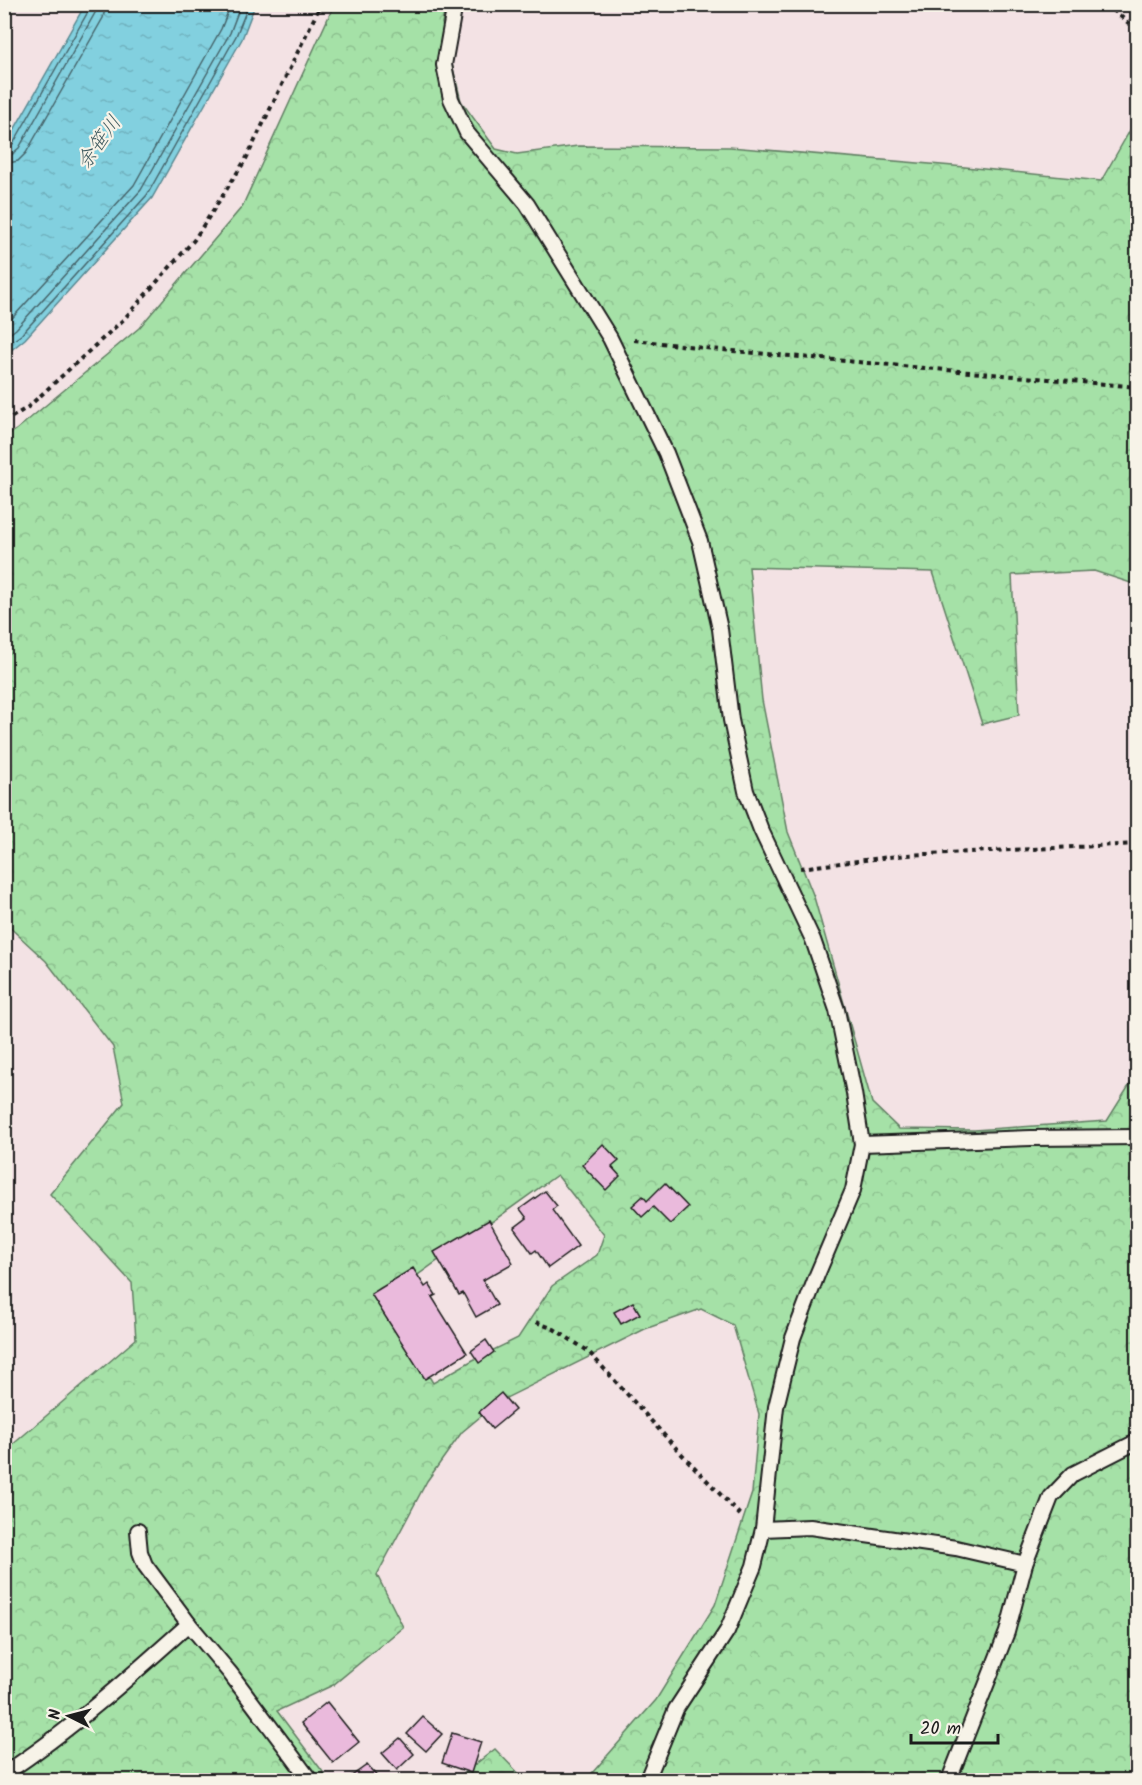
<svg xmlns="http://www.w3.org/2000/svg" width="1142" height="1785" font-family="Kalam,'Klee One',sans-serif">
	<defs>
		<pattern id="forest-crowns" width="20" height="18" patternUnits="userSpaceOnUse" patternTransform="scale(1.5)"><rect width="20" height="18" fill="#a5e1a7"/><path d="M2 6a3 3 0 1 1 6 0M12 15a3 3 0 1 1 6 0" fill="none" stroke="#8dc08f"/></pattern>
		<pattern id="water-ripples" width="26" height="14" patternUnits="userSpaceOnUse" patternTransform="scale(1.5)"><rect width="26" height="14" fill="#82d0df"/><path d="M2 4q2-2 4 0t4 0M15 11q2-2 4 0t4 0" fill="none" stroke="#70b2bf"/></pattern>
	</defs>
	<rect width="100%" height="100%" fill="#f3e2e4"/>
	<filter id="ink" filterUnits="userSpaceOnUse"><feTurbulence type="fractalNoise" baseFrequency=".0167" numOctaves="2"/><feDisplacementMap in="SourceGraphic" scale="12" xChannelSelector="R" yChannelSelector="G"/><feConvolveMatrix kernelMatrix="1 2 1 2 8 2 1 2 1" color-interpolation-filters="sRGB"/></filter>
	<g filter="url(#ink)">
		<!-- forest -->
		<g fill="url(#forest-crowns)" stroke="#607e62" stroke-width="1.5" fill-rule="evenodd">
			<path d="M334 5H446L442 23 461 101 496 149 517 154 578 146 730 147 965 167 1101 181 1137 118V585L1094 571 1012 575 1019 715 982 724 933 572 749 567 762 700 788 832 814 897 872 1103 899 1129 974 1130 1107 1121 1137 1073V1780H586L656 1700 715 1605 752 1493 759 1414 733 1325 701 1309 645 1329 498 1402 462 1432 427 1481 377 1575 403 1627 333 1685 277 1711 329 1780H5L4 1452 136 1339 132 1283 50 1194 124 1103 113 1047 46 961 5 923V437L16 430 139 328 242 207ZM557 1175 604 1235 597 1255 552 1286 518 1338 473 1360 433 1383 383 1300Z"/>
			<polygon points="495,1749 525,1780 455,1780"/>
		</g>
		<!-- water -->
		<polygon fill="url(#water-ripples)" stroke="#598891" stroke-width="1.5" points="85,5 255,5 242,39 152,198 25,339 5,355 5,146"/>
		<g fill="none" stroke-linecap="round" stroke-linejoin="round">
			<!-- shore -->
			<g stroke="#45646a" stroke-width="1.5">
				<polyline points="4,147 13,144 89,10 90,4"/>
				<polyline points="4,155 12,154 19,148 95,13 97,4"/>
				<polyline points="4,164 18,161 26,153 103,18 106,4"/>
				<polyline points="4,327 134,185 221,29 231,4"/>
				<polyline points="4,338 16,329 141,190 230,33 241,4"/>
				<polyline points="4,347 21,335 147,195 236,36 249,4"/>
			</g>
		</g>
		<!-- building -->
		<g fill="#eabadc" stroke="#1c1c1c" stroke-width="1.5">
			<polygon points="603,1144 619,1161 612,1167 620,1176 606,1190 582,1165"/>
			<polygon points="665,1183 688,1207 670,1224 653,1207 642,1217 632,1206 643,1196 647,1201"/>
			<polygon points="545,1191 557,1206 552,1210 578,1246 548,1268 536,1250 532,1253 514,1228 527,1218 520,1209"/>
			<polygon points="489,1220 513,1263 483,1280 497,1305 476,1317 463,1293 459,1295 434,1252"/>
			<polygon points="413,1268 425,1287 429,1284 436,1295 432,1297 467,1353 425,1379 371,1294"/>
			<polygon points="633,1302 640,1314 621,1324 614,1312"/>
			<polygon points="486,1340 494,1352 479,1363 471,1351"/>
			<polygon points="501,1393 515,1410 492,1429 479,1412"/>
			<polygon points="327,1702 359,1742 333,1763 301,1723"/>
			<polygon points="423,1717 442,1734 426,1751 407,1734"/>
			<polygon points="452,1733 481,1742 471,1773 442,1763"/>
			<polygon points="400,1738 414,1754 397,1770 382,1753"/>
			<polygon points="367,1765 380,1780 346,1780"/>
		</g>
		<g fill="none" stroke-linecap="round" stroke-linejoin="round">
			<defs>
				<g id="lane">
					<polyline points="455,4 444,65 451,99 467,133 527,204 610,338 666,453 700,541 720,629 731,720 746,791 761,830 813,940 837,1010 854,1093 862,1144 853,1190 817,1275 793,1338 776,1407 763,1529 754,1566 727,1631 676,1709 647,1780"/>
					<polyline points="862,1144 1031,1138 1138,1137"/>
					<polyline points="763,1529 810,1527 956,1548 1025,1564"/>
					<polyline points="138,1531 140,1552 145,1565 189,1624"/>
					<path d="M4 1774C71 1730 130 1677 189 1624L230 1673 310 1780"/>
					<polyline points="949,1780 1007,1632 1025,1564 1051,1497 1073,1474 1138,1441"/>
				</g>
			</defs>
			<!-- lane casing -->
			<use href="#lane" stroke="#1c1c1c" stroke-width="18"/>
			<!-- path -->
			<g stroke="#1c1c1c" stroke-width="4" stroke-dasharray="4.5 4.5" stroke-linecap="butt">
				<polyline points="1106,4 1138,31"/>
				<polyline points="634,340 722,350 1138,387"/>
				<polyline points="4,422 28,407 124,319 194,240 246,159 321,4"/>
				<polyline points="800,868 906,855 1138,844"/>
				<polyline points="536,1322 554,1329 588,1351 674,1446 742,1517"/>
			</g>
			<!-- lane -->
			<use href="#lane" stroke="#f7f3e8" stroke-width="14"/>
		</g>
	</g>
	<g text-anchor="middle" dominant-baseline="central" stroke-width="4.5" stroke-linejoin="round" paint-order="stroke">
		<!-- water labels -->
		<g font-size="20" font-style="italic" fill="#405b60" stroke="#f7f3e8">
			<text transform="translate(100 143) rotate(-54)">余笹川</text>
		</g>
	</g>
	<!-- margin -->
	<rect width="1142" height="1785" fill="none" stroke="#f7f3e8" stroke-width="24"/>
	<rect x="12" y="12" width="1118" height="1761" fill="none" stroke="#1c1c1c" stroke-width="2" filter="url(#ink)"/>
	<!-- north arrow -->
	<g transform="translate(69 1716) rotate(276)" stroke="#f7f3e8" stroke-width="4.5" paint-order="stroke">
	<path d="M0-4.5L10 22L0 15L-10 22Z" fill="#1c1c1c"/>
	<text y="-9" font-size="16" font-weight="bold" text-anchor="middle" fill="#1c1c1c">N</text>
	</g>
	<!-- scale -->
	<path d="M911 1734v9h87v-9" fill="none" stroke="#1c1c1c" stroke-width="3"/>
	<text x="920" y="1734" font-size="18" fill="#1c1c1c" stroke="#f7f3e8" stroke-width="4.5" paint-order="stroke">20 m</text>
</svg>
